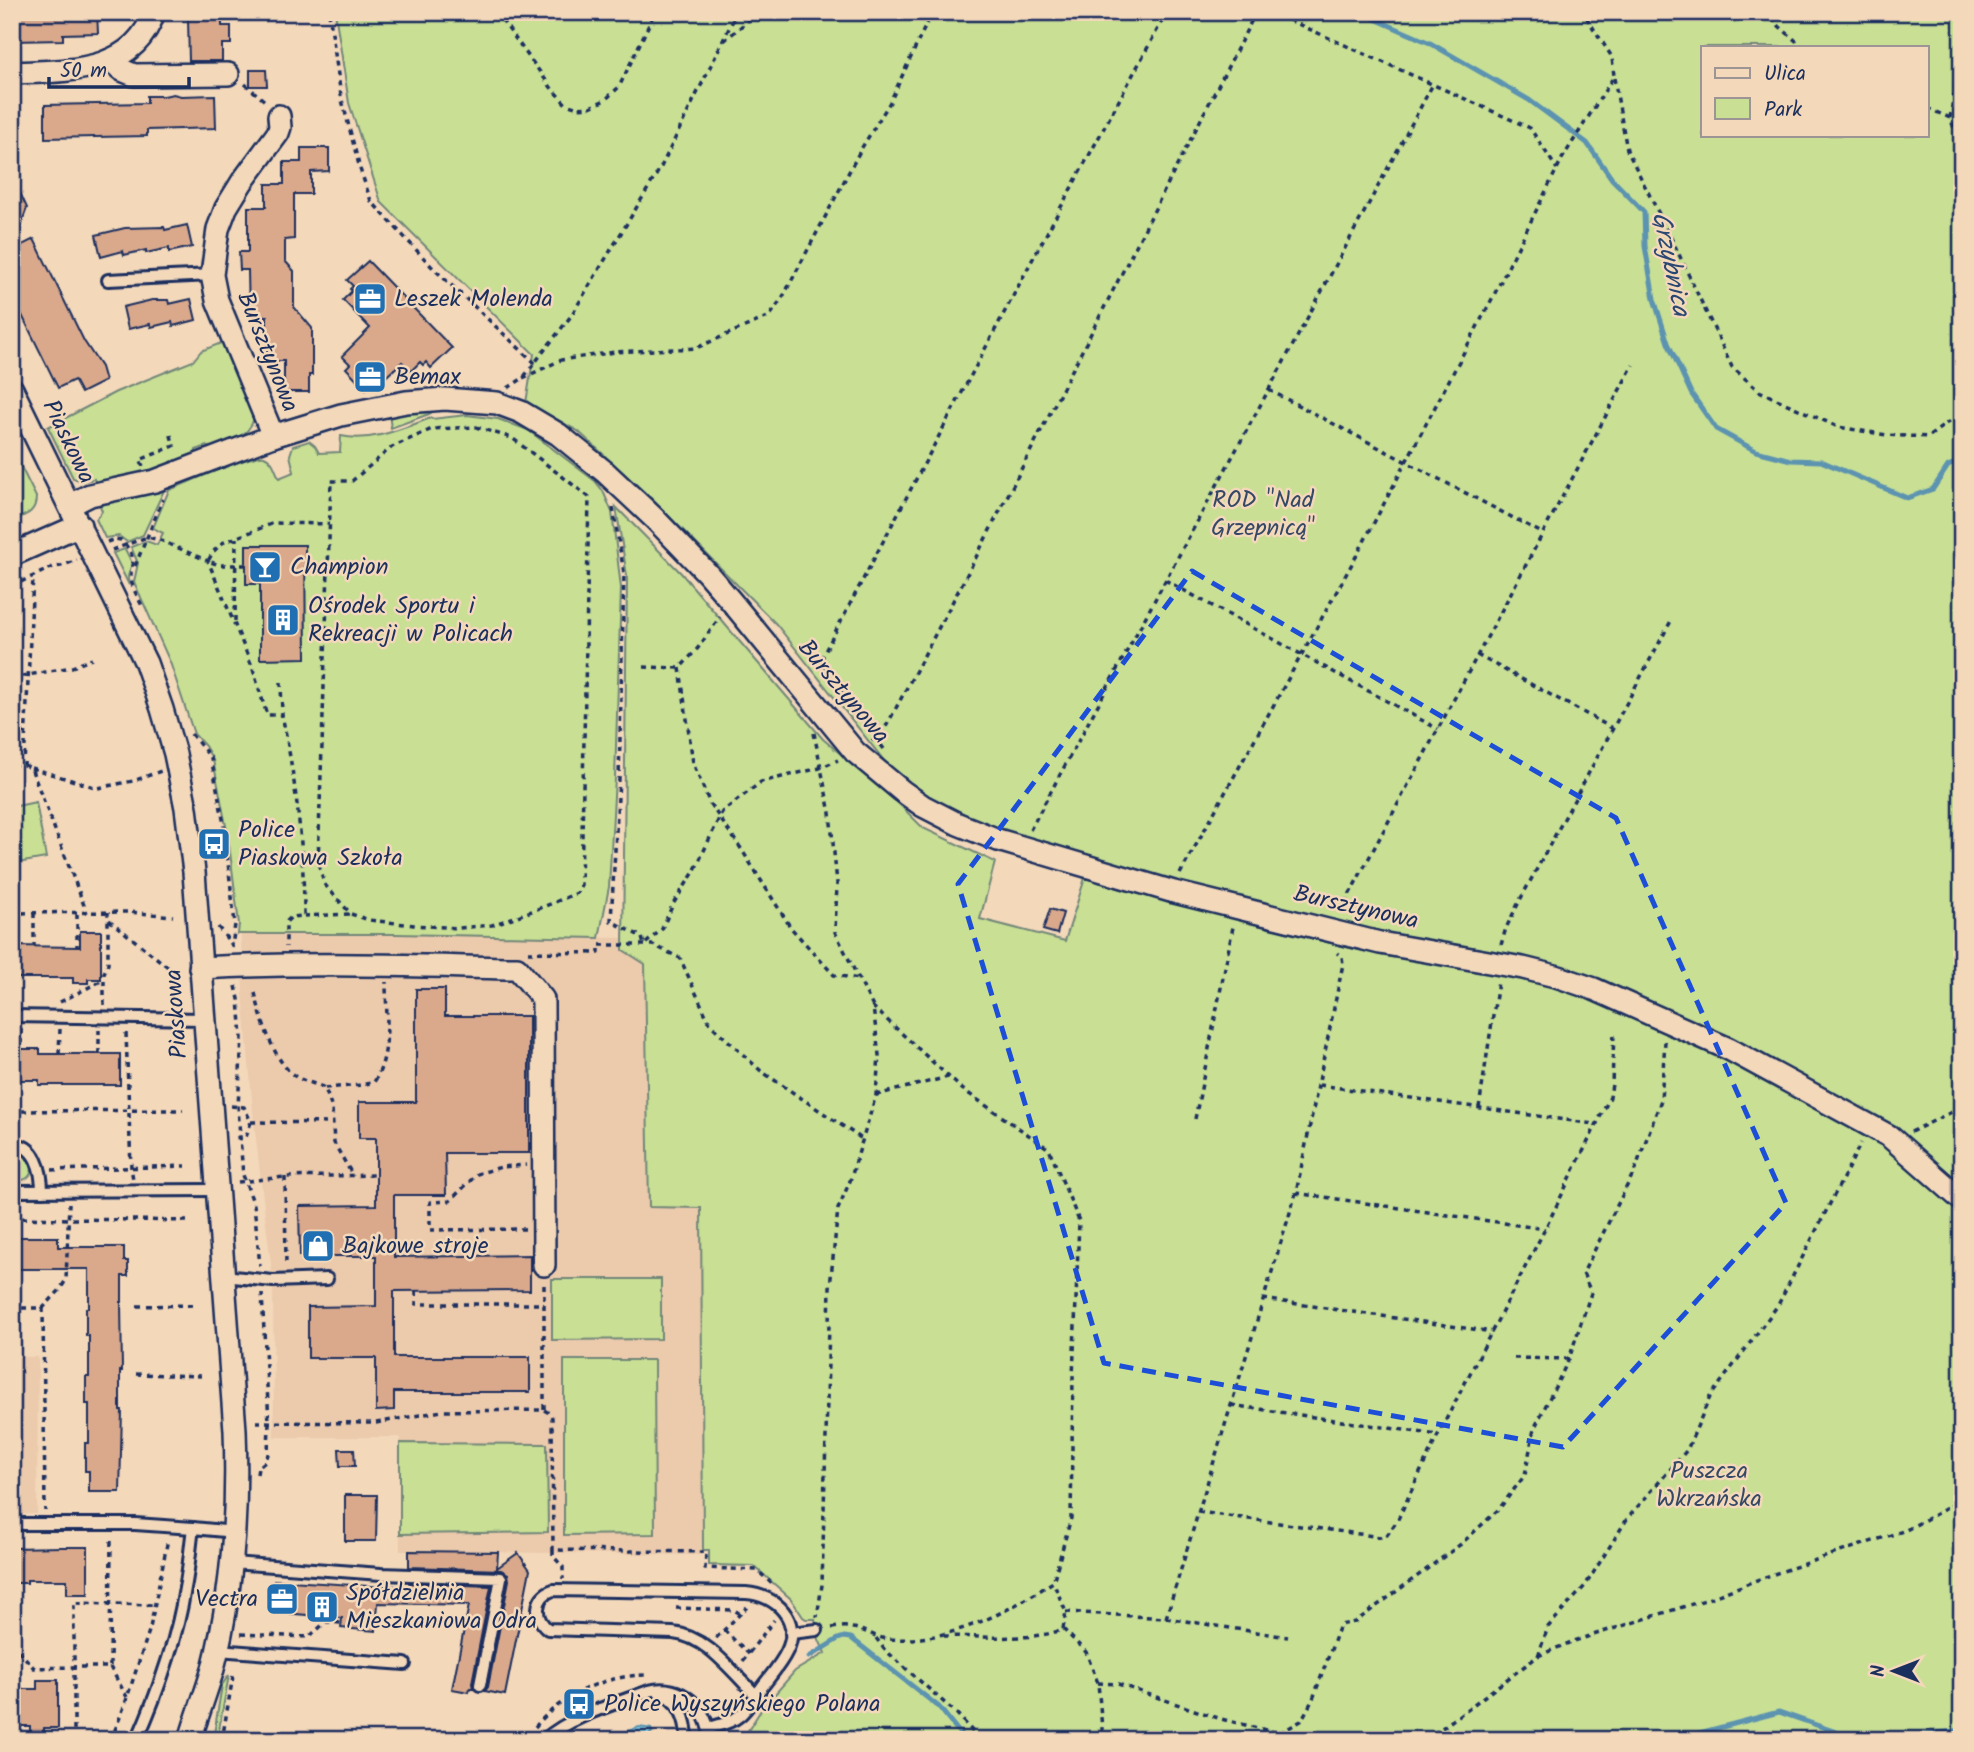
<svg xmlns="http://www.w3.org/2000/svg" width="1974" height="1752" font-family="Kalam,sans-serif">
	<rect width="100%" height="100%" fill="#f3d8ba"/>
	<filter id="ink" filterUnits="userSpaceOnUse"><feTurbulence type="fractalNoise" baseFrequency=".0143" numOctaves="2"/><feDisplacementMap in="SourceGraphic" scale="14" xChannelSelector="R" yChannelSelector="G"/><feConvolveMatrix kernelMatrix="1 2 1 2 8 2 1 2 1" color-interpolation-filters="sRGB"/></filter>
	<g filter="url(#ink)">
		<!-- built -->
		<g fill="#eccaac">
			<polygon points="241,934 395,934 623,938 623,950 645,963 649,1207 701,1207 702,1555 400,1551 400,1437 274,1437 273,1281 254,1122 243,993"/>
			<polygon points="12,1357 38,1357 37,1514 12,1514"/>
		</g>
		<!-- green -->
		<g fill="#c8df94" stroke="#728779" stroke-width="2" fill-rule="evenodd">
			<path d="M335 12H1962V1740H742L761 1710 795 1671 825 1653 817 1635 815 1619H806L803 1617 791 1599 754 1566 709 1565V1550H703L701 1208 649 1207 645 964 623 950 627 576 616 507 681 573 823 739 895 800 923 828 995 862 980 919 1065 941 1085 878 1128 891 1350 948 1527 979 1663 1013 1080 856 986 824 937 801 897 777 776 624 653 500 578 431 526 403 534 354 381 202 349 103ZM1703 47H1927V135H1703Z"/>
			<path d="M226 341 255 412C253 436 231 442 211 450L207 446 196 450 195 456 150 474 96 485 94 479 82 481 73 478 48 427 116 392 193 361 201 351Z"/>
			<polygon points="437,409 429,414 391,428 389,414"/>
			<path d="M467 415 498 419 528 430 595 481 603 491 612 512 621 588 615 778 609 887 599 938 395 934H238L239 924 228 836 213 760 205 746 194 734 170 662 134 582 138 563 131 547 146 541 157 545 163 533 153 528 169 490C183 485 254 453 264 456 273 459 275 470 279 478L294 472 290 455 293 446 309 441 315 446 319 453 340 452 341 436C371 443 403 428 431 418L432 419Z"/>
			<path d="M12 449 36 497C36 513 26 515 12 521Z"/>
			<polygon points="166,486 143,535 127,542 119,536 105,538 96,519 102,511 99,503"/>
			<polygon points="125,549 132,563 128,576 129,585 113,553"/>
			<polygon points="36,802 46,858 12,864 12,807"/>
			<path d="M22 1152C37 1165 35 1181 14 1181L13 1153Z"/>
			<polygon points="552,1279 661,1279 661,1339 552,1340"/>
			<polygon points="564,1360 654,1360 655,1534 564,1535"/>
			<polygon points="400,1443 547,1444 548,1532 400,1534"/>
			<polygon points="229,1675 217,1740 213,1740 222,1685"/>
		</g>
		<!-- water -->
		<polygon fill="#88d6e6" stroke="#5c93b0" stroke-width="2" points="639,1727 651,1729 652,1732 645,1740 605,1740"/>
		<g fill="none" stroke-linecap="round" stroke-linejoin="round">
			<!-- stream -->
			<g stroke="#5c93b0" stroke-width="5">
				<polyline points="1359,12 1430,43 1529,100 1587,143 1612,179 1644,212 1645,246 1654,299 1668,343 1691,393 1716,429 1756,451 1791,460 1821,461 1907,498 1933,489 1948,466 1962,460"/>
				<polyline points="809,1657 838,1639 844,1637 851,1638 939,1707 965,1740"/>
				<polyline points="1559,1740 1566,1736 1658,1740"/>
				<polyline points="1673,1740 1779,1712 1842,1734 1924,1735 1962,1730"/>
			</g>
		</g>
		<!-- building -->
		<g fill="#daa98c" stroke="#1b2f5e" stroke-width="2">
			<polygon points="12,12 97,12 98,33 63,34 63,40 12,41"/>
			<polygon points="192,12 222,12 222,26 231,26 231,44 222,44 222,61 189,61 188,18 192,18"/>
			<polygon points="250,70 266,70 267,86 250,86"/>
			<polygon points="173,94 181,96 215,95 216,128 147,130 147,136 45,138 45,105 147,103 147,96 164,96"/>
			<polygon points="301,148 329,148 329,171 311,172 311,194 294,194 294,239 285,240 285,261 294,271 294,307 312,328 312,375 309,375 309,392 284,392 284,361 267,361 267,316 249,316 248,270 240,270 239,252 248,252 248,207 266,207 266,184 284,184 284,162 301,162"/>
			<polygon points="12,175 27,208 13,246 12,246"/>
			<polygon points="187,225 192,247 169,252 169,248 146,253 146,250 124,255 123,251 101,257 96,235 125,228 164,227 165,230"/>
			<polygon points="34,239 84,341 101,367 105,381 81,393 74,380 58,388 12,295 12,250"/>
			<polygon points="368,261 452,348 431,368 426,362 423,365 420,362 411,371 402,362 376,386 372,383 366,389 346,368 350,364 342,356 370,328 343,300 352,291 350,289 353,286 347,280"/>
			<polygon points="191,299 196,320 173,326 172,322 151,327 150,324 128,329 123,307 152,300 168,300 169,304"/>
			<polygon points="246,545 305,545 306,658 260,659 260,584 246,584"/>
			<polygon points="1050,909 1063,913 1057,934 1043,930"/>
			<polygon points="80,931 101,931 101,979 88,979 88,983 73,983 73,978 12,978 12,946 80,947"/>
			<polygon points="416,989 445,989 445,1016 529,1016 529,1153 445,1153 446,1195 394,1195 394,1257 530,1255 530,1290 394,1291 394,1357 530,1357 530,1392 394,1392 394,1410 376,1411 376,1358 308,1358 308,1307 376,1306 376,1256 300,1256 299,1206 376,1205 376,1138 359,1138 359,1102 416,1102"/>
			<polygon points="12,1049 40,1049 40,1054 120,1054 120,1085 39,1085 39,1080 12,1080"/>
			<polygon points="12,1237 58,1237 58,1247 124,1247 124,1261 128,1261 128,1276 122,1276 122,1302 121,1302 122,1371 120,1371 120,1410 122,1410 120,1492 89,1492 89,1471 85,1471 85,1443 89,1443 89,1404 86,1404 86,1377 89,1377 89,1336 86,1336 86,1308 89,1308 89,1269 12,1269"/>
			<polygon points="339,1449 354,1449 355,1466 340,1466"/>
			<polygon points="345,1495 377,1495 376,1541 345,1541"/>
			<polygon points="62,1547 88,1547 88,1594 67,1594 67,1580 27,1580 27,1583 12,1583 12,1548"/>
			<polygon points="409,1551 498,1552 497,1568 518,1553 530,1570 505,1695 485,1691 488,1687 509,1580 508,1574 501,1570 409,1567"/>
			<polygon points="274,1580 384,1587 384,1586 409,1586 409,1583 491,1586 472,1683 473,1689 470,1688 469,1692 452,1689 469,1605 378,1603 376,1631 341,1628 342,1618 272,1612"/>
			<polygon points="37,1680 58,1680 58,1728 44,1728 44,1731 30,1731 30,1726 17,1726 17,1721 12,1721 12,1689 37,1689"/>
		</g>
		<g fill="none" stroke-linecap="round" stroke-linejoin="round">
			<defs>
				<g id="lane">
					<polyline points="108,280 212,275"/>
					<polyline points="12,1016 204,1019"/>
					<path d="M12 1144C36 1144 42 1171 42 1191"/>
					<polyline points="12,1191 216,1190"/>
					<polyline points="223,1276 273,1281 327,1279"/>
					<polyline points="12,1524 135,1524 193,1528"/>
					<polyline points="232,1563 381,1574 501,1578 480,1685"/>
					<polyline points="791,1633 817,1630"/>
					<polyline points="217,1650 405,1664"/>
					<path d="M659 1692C679 1700 687 1719 687 1740"/>
					<path d="M709 1728C719 1725 731 1723 739 1716 748 1709 755 1696 762 1687 771 1675 781 1664 787 1651 802 1620 776 1595 746 1593L553 1590C535 1596 533 1618 548 1629L673 1633C707 1636 733 1673 756 1695"/>
					<path d="M137 1740C158 1692 177 1640 185 1588 189 1569 190 1548 193 1528L235 1532"/>
					<path d="M544 1740C571 1716 615 1704 649 1691 681 1682 709 1709 710 1740"/>
				</g>
				<g id="street">
					<polyline points="110,60 122,70 134,75 228,74"/>
					<path d="M12 73C66 71 134 74 154 12"/>
					<path d="M12 389 146 663 162 709 175 754 186 808 194 872 235 1430C238 1510 233 1591 213 1669 206 1693 197 1716 190 1740"/>
					<polyline points="273,436 217,300 212,275 218,229 226,208 242,182 278,133 280,127 279,116"/>
					<polyline points="70,505 90,495 155,481 273,436 341,415 406,402 445,399 497,403 521,412 558,434 605,472 655,519 707,573 731,601 855,752 902,791 923,806 958,824 998,840 1174,892 1380,943 1523,968 1559,977 1594,989 1729,1049 1889,1136 1962,1200"/>
					<polyline points="12,555 80,525"/>
					<path d="M200 968C305 962 412 966 517 968L543 999 544 1265"/>
				</g>
			</defs>
			<!-- lane casing -->
			<use href="#lane" stroke="#1b2f5e" stroke-width="16"/>
			<!-- street casing -->
			<use href="#street" stroke="#1b2f5e" stroke-width="26"/>
			<!-- path -->
			<g stroke="#1b2f5e" stroke-width="3.5" stroke-dasharray="5 5" stroke-linecap="butt">
				<polyline points="329,12 341,96 360,169 371,201 434,269 535,363"/>
				<polyline points="496,12 553,90 566,104 578,108 590,107 605,100 619,87 655,12"/>
				<polyline points="1271,12 1530,128 1557,169"/>
				<polyline points="1763,12 1803,47"/>
				<polyline points="724,41 758,12"/>
				<polyline points="1962,44 1950,118 1962,147"/>
				<polyline points="1614,78 1627,150 1675,246 1732,367 1759,391 1838,427 1887,435 1928,437 1962,412"/>
				<polyline points="245,84 266,102"/>
				<polyline points="1927,108 1950,118 1962,121"/>
				<polyline points="523,378 561,360 615,352 696,348 770,316 784,295 861,149 890,102 932,12"/>
				<polyline points="508,388 523,378 571,316 661,167 737,12"/>
				<polyline points="1269,390 1542,533"/>
				<polygon points="476,427 512,438 589,497 581,885 577,893 543,907 492,925 459,928 414,925 369,920 351,914 325,885 318,863 331,481 352,481 392,447 432,429"/>
				<polyline points="143,466 140,460 174,446 170,432"/>
				<polyline points="613,508 624,573 619,779 611,921 642,937 644,945 662,929 673,904 694,872 722,812 761,782 820,768 838,760"/>
				<path d="M107 542 115 539 121 540C142 561 127 565 132 584 134 591 139 599 142 606"/>
				<path d="M112 550 147 537 160 540 208 561 252 666 267 715H282C296 782 304 848 304 916L291 917 286 922V947"/>
				<polyline points="246,565 219,565 208,561 213,552 222,543 274,523 329,524"/>
				<polyline points="135,566 163,499"/>
				<polyline points="1165,580 1438,729"/>
				<polyline points="12,586 53,567 61,566 77,560"/>
				<polyline points="235,621 236,538"/>
				<polyline points="1477,655 1612,728"/>
				<polyline points="644,667 680,668 698,648 720,617"/>
				<polyline points="680,668 693,763 710,804 740,847 791,928 834,975 859,979"/>
				<polyline points="12,678 72,667 92,659"/>
				<polyline points="281,682 282,715"/>
				<polyline points="814,733 830,813 837,883 835,932 873,1007 879,1055 876,1095 850,1181 838,1209 830,1287 822,1585 817,1617"/>
				<polyline points="191,734 211,758 223,819 235,924 232,947"/>
				<polyline points="12,740 24,731"/>
				<polyline points="872,741 887,725 972,565 1256,12"/>
				<polyline points="884,749 822,666 823,655 1030,264 1167,12"/>
				<polyline points="12,765 24,765 33,577"/>
				<polyline points="24,765 31,768 87,913"/>
				<polyline points="31,768 98,788 133,781 161,771"/>
				<polyline points="1030,830 1287,356 1433,84"/>
				<polyline points="1180,874 1359,551 1493,297 1562,159 1614,76 1612,57 1583,12"/>
				<polyline points="1340,912 1633,365"/>
				<polyline points="12,913 128,912 173,916"/>
				<polyline points="34,913 34,946"/>
				<polyline points="77,914 77,947"/>
				<polyline points="304,916 351,914"/>
				<polyline points="109,920 178,975"/>
				<polyline points="218,927 232,945"/>
				<polyline points="1501,945 1506,928 1520,900 1671,621"/>
				<polyline points="528,952 599,953 599,945 653,945 680,958 710,1024 761,1071 862,1139"/>
				<polyline points="236,986 239,999 242,1038 238,1106 240,1137 243,1175 254,1205 260,1266"/>
				<path d="M255 993C261 1018 274 1065 298 1078 307 1082 316 1084 325 1088L332 1109 334 1143 353 1176"/>
				<polyline points="60,1002 103,980"/>
				<polyline points="104,1005 104,973 108,964 108,912"/>
				<polyline points="21,1029 21,1049"/>
				<polyline points="126,1033 131,1168 133,1179"/>
				<polyline points="59,1054 60,1029"/>
				<polyline points="99,1054 99,1030"/>
				<polyline points="1319,1085 1594,1124"/>
				<path d="M325 1088 362 1085 374 1082C392 1054 386 1014 386 982"/>
				<polyline points="876,1095 948,1077"/>
				<polyline points="231,1106 244,1107 251,1122 246,1137 234,1138"/>
				<polyline points="1479,1108 1498,982"/>
				<polyline points="12,1111 183,1110"/>
				<polyline points="1195,1119 1233,927"/>
				<polyline points="251,1122 333,1123"/>
				<polyline points="1911,1132 1962,1107"/>
				<polyline points="52,1170 186,1166"/>
				<polyline points="285,1177 286,1267"/>
				<polyline points="238,1182 285,1177 376,1175"/>
				<polyline points="1296,1193 1545,1229"/>
				<polyline points="12,1218 189,1221"/>
				<polyline points="525,1229 430,1230 430,1202 450,1201 477,1174 501,1167 527,1165"/>
				<polyline points="416,1291 416,1304 544,1304"/>
				<polyline points="1263,1299 1493,1332"/>
				<polyline points="137,1306 196,1305"/>
				<polyline points="12,1308 43,1308 59,1291 66,1280 69,1203"/>
				<polyline points="43,1308 45,1511"/>
				<polyline points="1514,1358 1569,1359"/>
				<polyline points="136,1374 201,1376"/>
				<polyline points="1231,1405 1438,1435"/>
				<polyline points="544,1410 551,1414 552,1418 553,1550 706,1552 705,1568 757,1570 771,1583"/>
				<polyline points="256,1422 376,1423 442,1411 544,1410 544,1285"/>
				<polyline points="257,1474 258,1468 266,1461 268,1454 269,1422 262,1294"/>
				<polyline points="1198,1512 1381,1537 1387,1535 1397,1521 1438,1435 1545,1229 1610,1097 1612,1084 1614,1032"/>
				<polyline points="553,1550 553,1556 563,1567 563,1579"/>
				<polyline points="676,1608 734,1610 739,1613"/>
				<polyline points="1066,1612 1166,1618 1288,1637"/>
				<polyline points="1166,1618 1296,1193 1343,964 1342,957 1337,953"/>
				<path d="M832 1628C839 1627 846 1626 853 1628 865 1630 876 1638 889 1639 948 1643 1005 1614 1053 1582L1071 1518 1073 1378 1079 1221 1049 1149 962 1089 873 1007"/>
				<polyline points="1063,1629 1086,1652 1098,1683 1103,1740"/>
				<polyline points="724,1630 749,1654"/>
				<polyline points="241,1634 309,1637 326,1622 342,1623"/>
				<path d="M944 1636C977 1636 1035 1642 1063 1629L1066 1612 1053 1582"/>
				<polyline points="716,1638 747,1607"/>
				<polyline points="876,1638 884,1649 957,1714 980,1740"/>
				<polyline points="12,1643 34,1668 74,1667 74,1603 155,1605"/>
				<polyline points="1538,1656 1548,1627 1585,1586 1627,1519 1687,1450 1710,1397 1778,1305 1861,1143"/>
				<polyline points="743,1661 774,1620"/>
				<polyline points="110,1667 127,1697"/>
				<polyline points="1098,1683 1118,1684 1221,1719 1307,1740"/>
				<path d="M535 1727C563 1694 605 1675 648 1675"/>
				<polyline points="1280,1733 1301,1721 1313,1699 1340,1625 1355,1622 1461,1544 1499,1509 1525,1475 1534,1429 1569,1359 1591,1293 1583,1273 1635,1170 1661,1100 1665,1041"/>
				<polyline points="74,1740 74,1667 110,1667 111,1537"/>
				<polyline points="111,1740 124,1707 150,1628 168,1539"/>
				<polyline points="222,1740 233,1676"/>
				<polyline points="1364,1740 1427,1739"/>
				<polyline points="1426,1740 1538,1656 1571,1642 1705,1600 1762,1578 1906,1530 1962,1500"/>
			</g>
			<!-- lane -->
			<use href="#lane" stroke="#f3d8ba" stroke-width="10"/>
			<!-- street -->
			<use href="#street" stroke="#f3d8ba" stroke-width="21"/>
		</g>
	</g>
	<!-- marked area -->
	<path fill="none" stroke="#1d4ed8" stroke-width="5" stroke-dasharray="14 9" stroke-linejoin="round" d="M1192 571 1616 818 1786 1203 1563 1447 1104 1363 958 884Z"/>
	<!-- icons -->
	<defs>
		<symbol id="office-square" viewBox="-11 -11 22 22"><rect x="-9" y="-9" width="18" height="18" rx="4" fill="#1f6fb2" stroke="#f3d8ba"/><path d="M-6-3h4V-5.5h4V-3h4V5H-6ZM-1-4.5V-3h2v-1.5ZM-6 0V1H6V0Z" fill="#fff"/></symbol>
		<symbol id="bar-square" viewBox="-11 -11 22 22"><rect x="-9" y="-9" width="18" height="18" rx="4" fill="#1f6fb2" stroke="#f3d8ba"/><path d="M-6-5H6L.8 .8V4.5H3.5V6h-7V4.5H-.8V.8Z" fill="#fff"/></symbol>
		<symbol id="building-square" viewBox="-11 -11 22 22"><rect x="-9" y="-9" width="18" height="18" rx="4" fill="#1f6fb2" stroke="#f3d8ba"/><path d="M-4-6H4V6H1V3H-1V6H-4ZM-2.5-4.3h1.7v1.8h-1.7ZM.8-4.3h1.7v1.8H.8ZM-2.5-1h1.7V.8h-1.7ZM.8-1h1.7V.8H.8Z" fill="#fff"/></symbol>
		<symbol id="bus-square" viewBox="-11 -11 22 22"><rect x="-9" y="-9" width="18" height="18" rx="4" fill="#1f6fb2" stroke="#f3d8ba"/><path d="M-5-6H5V4H4V6H2V4H-2V6H-4V4H-5ZM-3.5-4V0h7V-4ZM-3.5 1.2v1.5H-2V1.2ZM2 1.2v1.5H3.5V1.2Z" fill="#fff"/></symbol>
		<symbol id="shop-square" viewBox="-11 -11 22 22"><rect x="-9" y="-9" width="18" height="18" rx="4" fill="#1f6fb2" stroke="#f3d8ba"/><path d="M-5-2.5h2.3a2.7 3.5 0 0 1 5.4 0H5L5.5 6h-11ZM-1.5-2.5h3a1.5 2.3 0 0 0-3 0Z" fill="#fff"/></symbol>
	</defs>
	<g fill-rule="evenodd">
		<use href="#office-square" x="351" y="280" width="38" height="38"/>
		<use href="#office-square" x="351" y="358" width="38" height="38"/>
		<use href="#bar-square" x="246" y="548" width="38" height="38"/>
		<use href="#building-square" x="264" y="601" width="38" height="38"/>
		<use href="#bus-square" x="195" y="825" width="38" height="38"/>
		<use href="#shop-square" x="299" y="1227" width="38" height="38"/>
		<use href="#office-square" x="263" y="1580" width="38" height="38"/>
		<use href="#building-square" x="303" y="1588" width="38" height="38"/>
		<use href="#bus-square" x="560" y="1685" width="38" height="38"/>
	</g>
	<g text-anchor="middle" dominant-baseline="central" stroke-width="5" stroke-linejoin="round" paint-order="stroke">
		<!-- poi labels -->
		<g font-size="24" fill="#1b2f5e" stroke="#f3d8ba" text-anchor="start">
			<text x="394" y="299">Leszek Molenda</text>
			<text x="394" y="377">Bemax</text>
			<text x="290" y="567">Champion</text>
			<text x="308" y="606">Ośrodek Sportu i<tspan x="308" dy="28">Rekreacji w Policach</tspan></text>
			<text x="238" y="830">Police<tspan x="238" dy="28">Piaskowa Szkoła</tspan></text>
			<text x="342" y="1246">Bajkowe stroje</text>
			<text x="346" y="1593">Spółdzielnia<tspan x="346" dy="28">Mieszkaniowa Odra</tspan></text>
			<text x="258" y="1599" text-anchor="end">Vectra</text>
			<text x="604" y="1704">Police Wyszyńskiego Polana</text>
		</g>
		<!-- street labels -->
		<g font-size="24" fill="#1b2f5e" stroke="#f3d8ba">
			<text transform="translate(267 352) rotate(68)">Bursztynowa</text>
			<text transform="translate(68 442) rotate(64)">Piaskowa</text>
			<text transform="translate(843 692) rotate(50)">Bursztynowa</text>
			<text transform="translate(1356 908) rotate(13)">Bursztynowa</text>
			<text transform="translate(177 1014) rotate(-94)">Piaskowa</text>
		</g>
		<!-- park labels -->
		<g font-size="24" fill="#354966" stroke="#f3d8ba">
			<text x="1263" y="500">ROD "Nad<tspan x="1263" dy="28">Grzepnicą"</tspan></text>
			<text x="1709" y="1471">Puszcza<tspan x="1709" dy="28">Wkrzańska</tspan></text>
		</g>
		<!-- water labels -->
		<g font-size="26" font-style="italic" fill="#2b4872" stroke="#f3d8ba">
			<text transform="translate(1670 264) rotate(78)">Grzybnica</text>
		</g>
	</g>
	<!-- margin -->
	<rect width="1974" height="1752" fill="none" stroke="#f3d8ba" stroke-width="42"/>
	<rect x="21" y="21" width="1932" height="1710" fill="none" stroke="#1b2f5e" stroke-width="2.5" filter="url(#ink)"/>
	<!-- legend -->
	<rect x="1701" y="46" width="228" height="91" fill="#f3d8ba" stroke="#9d9495" stroke-width="2"/>
	<rect x="1715" y="68" width="35" height="10" fill="#f3d8ba" stroke="#9d9495" stroke-width="2"/>
	<text x="1764" y="80" font-size="21" fill="#1b2f5e">Ulica</text>
	<rect x="1715" y="98" width="35" height="21" fill="#c8df94" stroke="#9d9495" stroke-width="2"/>
	<text x="1764" y="116" font-size="21" fill="#1b2f5e">Park</text>
	<!-- north arrow -->
	<g transform="translate(1894 1671) rotate(270)" stroke="#f3d8ba" stroke-width="5" paint-order="stroke">
	<path d="M0-5L12 26L0 18L-12 26Z" fill="#1b2f5e"/>
	<text y="-10" font-size="19" font-weight="bold" text-anchor="middle" fill="#1b2f5e">N</text>
	</g>
	<!-- scale -->
	<path d="M49 77v10h140v-10" fill="none" stroke="#1b2f5e" stroke-width="3.5"/>
	<text x="60" y="77" font-size="21" fill="#1b2f5e" stroke="#f3d8ba" stroke-width="5" paint-order="stroke">50 m</text>
</svg>
